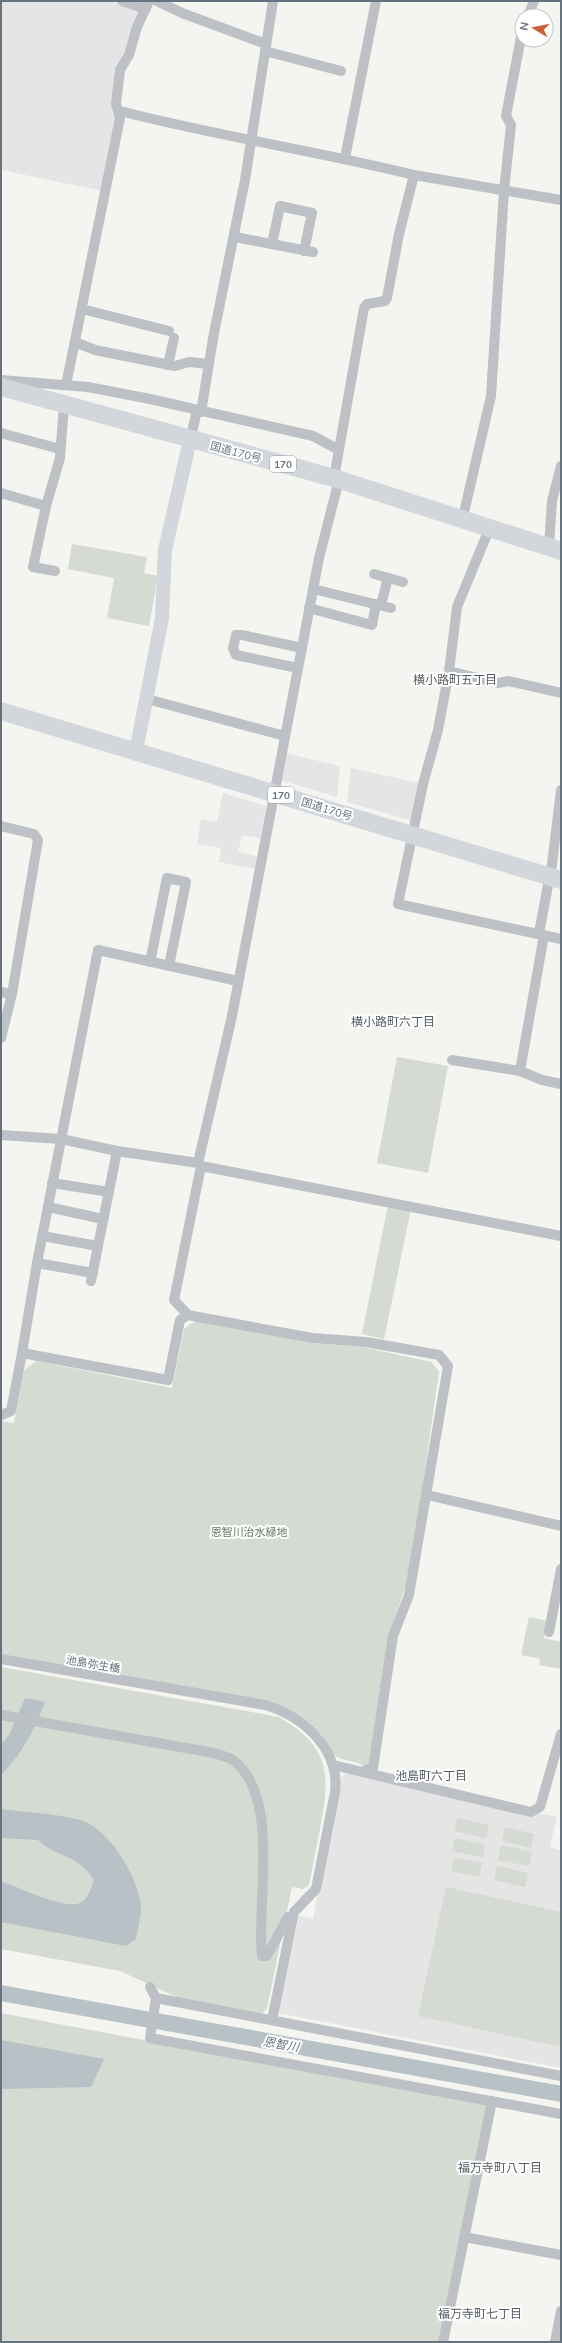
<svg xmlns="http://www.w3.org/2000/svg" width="562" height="2343" font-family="Mulish,'Noto Sans JP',sans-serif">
	<rect width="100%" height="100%" fill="#f4f4f0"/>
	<!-- built -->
	<g fill="#e4e5e4">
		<polygon points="1,1 110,1 139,12 126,54 117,119 103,191 1,170"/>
		<polygon points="285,753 340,766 337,797 280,780"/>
		<polygon points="351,768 419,783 413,821 347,802"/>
		<polygon points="223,793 266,806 260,838 242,835 238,852 257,856 255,869 219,862 221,848 197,844 201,819 217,822"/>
		<polygon points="347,1773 557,1817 550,1847 561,1850 561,2068 278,2013 299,1916 313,1919 341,1777"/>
	</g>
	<!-- green -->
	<g fill="#d5dad2">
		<polygon points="72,544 147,557 144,573 158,576 149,626 107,618 114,578 68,569"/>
		<polygon points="397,1057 448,1066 428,1173 377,1163"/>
		<polygon points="388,1205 411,1209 384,1339 362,1334"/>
		<path d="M196 1320 310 1343 363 1347 431 1362 439 1371 416 1534 405 1588 391 1628 370 1764 364 1766C355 1760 341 1761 335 1756 329 1750 327 1741 322 1735 308 1718 288 1708 268 1701L1 1654V1421L14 1423 24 1370 37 1361 172 1388 184 1329Z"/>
		<polygon points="529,1617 547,1621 544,1638 561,1642 561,1669 539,1665 540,1659 521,1655"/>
		<path d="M1 1667 279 1717C328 1746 331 1771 321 1823 317 1844 313 1865 309 1885L303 1889 292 1887 267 2008 262 2014 185 2001 120 1971 1 1949Z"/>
		<polygon points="457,1818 489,1825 486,1838 455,1831"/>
		<polygon points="505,1827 534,1834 531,1848 502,1841"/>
		<polygon points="455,1838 485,1844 483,1857 452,1851"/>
		<polygon points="501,1845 532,1852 529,1866 498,1860"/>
		<polygon points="454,1858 482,1863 479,1877 451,1871"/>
		<polygon points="497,1866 528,1873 525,1887 494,1880"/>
		<polygon points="446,1887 561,1912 561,2047 418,2016"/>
		<polygon points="1,2013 487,2105 438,2342 1,2342"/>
	</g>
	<!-- water -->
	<g fill="#b8c1c5">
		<path d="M25 1698 45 1702C34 1730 23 1753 1 1775V1744L9 1735Z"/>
		<path d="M1 1809C27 1813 55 1813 80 1820 108 1827 139 1878 141 1906 141 1916 138 1929 136 1939L126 1946 1 1922V1881C18 1887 65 1910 80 1903 89 1899 91 1888 94 1880 77 1853 56 1858 38 1840L1 1838Z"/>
		<polygon points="1,2040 104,2059 91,2087 1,2089"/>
	</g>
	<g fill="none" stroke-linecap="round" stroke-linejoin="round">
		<!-- river -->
		<polyline stroke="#b8c1c5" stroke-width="16" points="1,1993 561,2094"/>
		<!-- street -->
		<g stroke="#bdc0c4" stroke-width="10">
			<polyline points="122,1 146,9"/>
			<polyline points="157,1 182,13 266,44"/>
			<polyline points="528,16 534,1"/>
			<polyline points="265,51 341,71"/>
			<path d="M120 111C217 136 317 151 414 175L399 234 387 298 385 301 367 304 364 308 334 478"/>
			<polyline points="345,158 376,1"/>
			<polyline points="414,175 561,200"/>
			<polyline points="235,237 313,252"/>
			<polyline points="272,244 280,206 312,213 304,251"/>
			<polyline points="82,309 169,331"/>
			<polyline points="75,342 95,350 175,366 189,362 208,364"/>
			<polyline points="168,365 174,338"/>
			<polyline points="1,380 88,387 150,399 313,436 339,450"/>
			<polyline points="66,385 120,118 116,104 120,70 129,55 137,27 149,1"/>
			<polyline points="201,412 214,333 245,180 273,1"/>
			<polyline points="1,433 60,449"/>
			<polyline points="190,440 197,411"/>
			<polyline points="1,493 46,506 33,567 55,571"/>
			<polyline points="46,506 60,458 64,404"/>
			<polyline points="463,517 491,396 504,191 511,125 506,116 522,32"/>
			<polyline points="490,527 457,607 449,671 438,730 423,784 398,904 561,939"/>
			<polyline points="549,546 552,501 561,466"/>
			<polyline points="374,574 403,582"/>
			<polyline points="313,589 391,608"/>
			<polyline points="381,605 388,578"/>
			<polyline points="309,608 372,625 376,604"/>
			<polyline points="298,668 236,655 233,648 236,635 242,635 302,648"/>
			<polyline points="449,671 498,683 509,681 561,693"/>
			<polyline points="147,699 285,736"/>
			<polyline points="1,826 34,834 38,840 12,994 1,1038"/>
			<polyline points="539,933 552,864 561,790"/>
			<polyline points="150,962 167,878 186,882 169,966"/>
			<polyline points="1,992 12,994"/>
			<polyline points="452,1060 520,1071 542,1080 561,1084"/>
			<polyline points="520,1071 544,935"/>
			<polyline points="1,1135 61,1139 117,1151 198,1163 201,1166 561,1236"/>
			<polyline points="198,1163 232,1016 319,558 339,480"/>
			<polyline points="201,1166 174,1300 188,1315 312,1338 366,1342 439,1355 448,1366 409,1595 393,1636 373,1768 363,1771"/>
			<polyline points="52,1183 109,1192"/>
			<polyline points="48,1207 103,1219"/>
			<polyline points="42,1236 98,1246"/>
			<polyline points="37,1263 93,1273"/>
			<polyline points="91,1281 117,1151"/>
			<polyline points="22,1353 37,1263 98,950 238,981"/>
			<polyline points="1,1415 11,1411 22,1353 168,1380 180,1320 188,1315"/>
			<polyline points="427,1495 561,1526"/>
			<polyline points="549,1632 561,1569"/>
			<path d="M1 1659 265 1705C303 1716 340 1749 335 1792L316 1889 294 1912 272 2020"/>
			<path d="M1 1715 214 1753C220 1755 229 1757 234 1761 281 1798 256 1903 262 1956H267L288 1917"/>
			<polyline points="333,1765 531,1812 540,1807 561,1734"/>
			<polyline points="150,1987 156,1998 150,2038 561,2114"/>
			<polyline points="156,1998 561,2076"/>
			<polyline points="464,2237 561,2255"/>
			<polyline points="443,2342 492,2101"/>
			<polyline points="555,2342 561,2311"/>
		</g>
		<!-- secondary -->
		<polyline stroke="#d3d7db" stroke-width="14" points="136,751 162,618 165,550 190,440"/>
		<!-- highway -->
		<g stroke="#d3d7db" stroke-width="18">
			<polyline points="1,387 334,478 561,551"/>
			<polyline points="1,711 561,880"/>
		</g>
	</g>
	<g text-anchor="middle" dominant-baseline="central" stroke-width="4" stroke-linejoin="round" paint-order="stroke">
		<!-- shield labels -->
		<g fill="#fff" stroke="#949ca5" stroke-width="1">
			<rect x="270" y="456" width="26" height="16" rx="3"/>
			<rect x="268" y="787" width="26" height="16" rx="3"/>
		</g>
		<g font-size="10" font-weight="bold" fill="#66727e">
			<text x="283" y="464">170</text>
			<text x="281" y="795">170</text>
		</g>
		<!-- street labels -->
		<g font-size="11" fill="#66727e" stroke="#fff">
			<text transform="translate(236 452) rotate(15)">国道170号</text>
			<text transform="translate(327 809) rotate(17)">国道170号</text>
			<text transform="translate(93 1664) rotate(10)">池島弥生橋</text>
		</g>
		<!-- park labels -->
		<g font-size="11" fill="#677664" stroke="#fff">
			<text x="249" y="1532">恩智川治水緑地</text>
		</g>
		<!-- neighbourhood labels -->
		<g font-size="12" fill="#535c64" stroke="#fff">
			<text x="455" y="679">横小路町五丁目</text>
			<text x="393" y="1021">横小路町六丁目</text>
			<text x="431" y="1775">池島町六丁目</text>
			<text x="500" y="2167">福万寺町八丁目</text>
			<text x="480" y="2313">福万寺町七丁目</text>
		</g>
		<!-- water labels -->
		<g font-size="12" font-style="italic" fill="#63737b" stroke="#fff">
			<text transform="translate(281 2044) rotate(10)">恩智川</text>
		</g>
	</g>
	<!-- border -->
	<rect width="562" height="2343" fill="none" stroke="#66727e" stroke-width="4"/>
	<!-- north arrow -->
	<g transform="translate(534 28) rotate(280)"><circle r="19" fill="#ffffff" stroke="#c2c7cb"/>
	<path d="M0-3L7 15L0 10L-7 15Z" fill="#cc6038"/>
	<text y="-6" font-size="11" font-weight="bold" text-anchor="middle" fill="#66727e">N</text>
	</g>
</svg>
